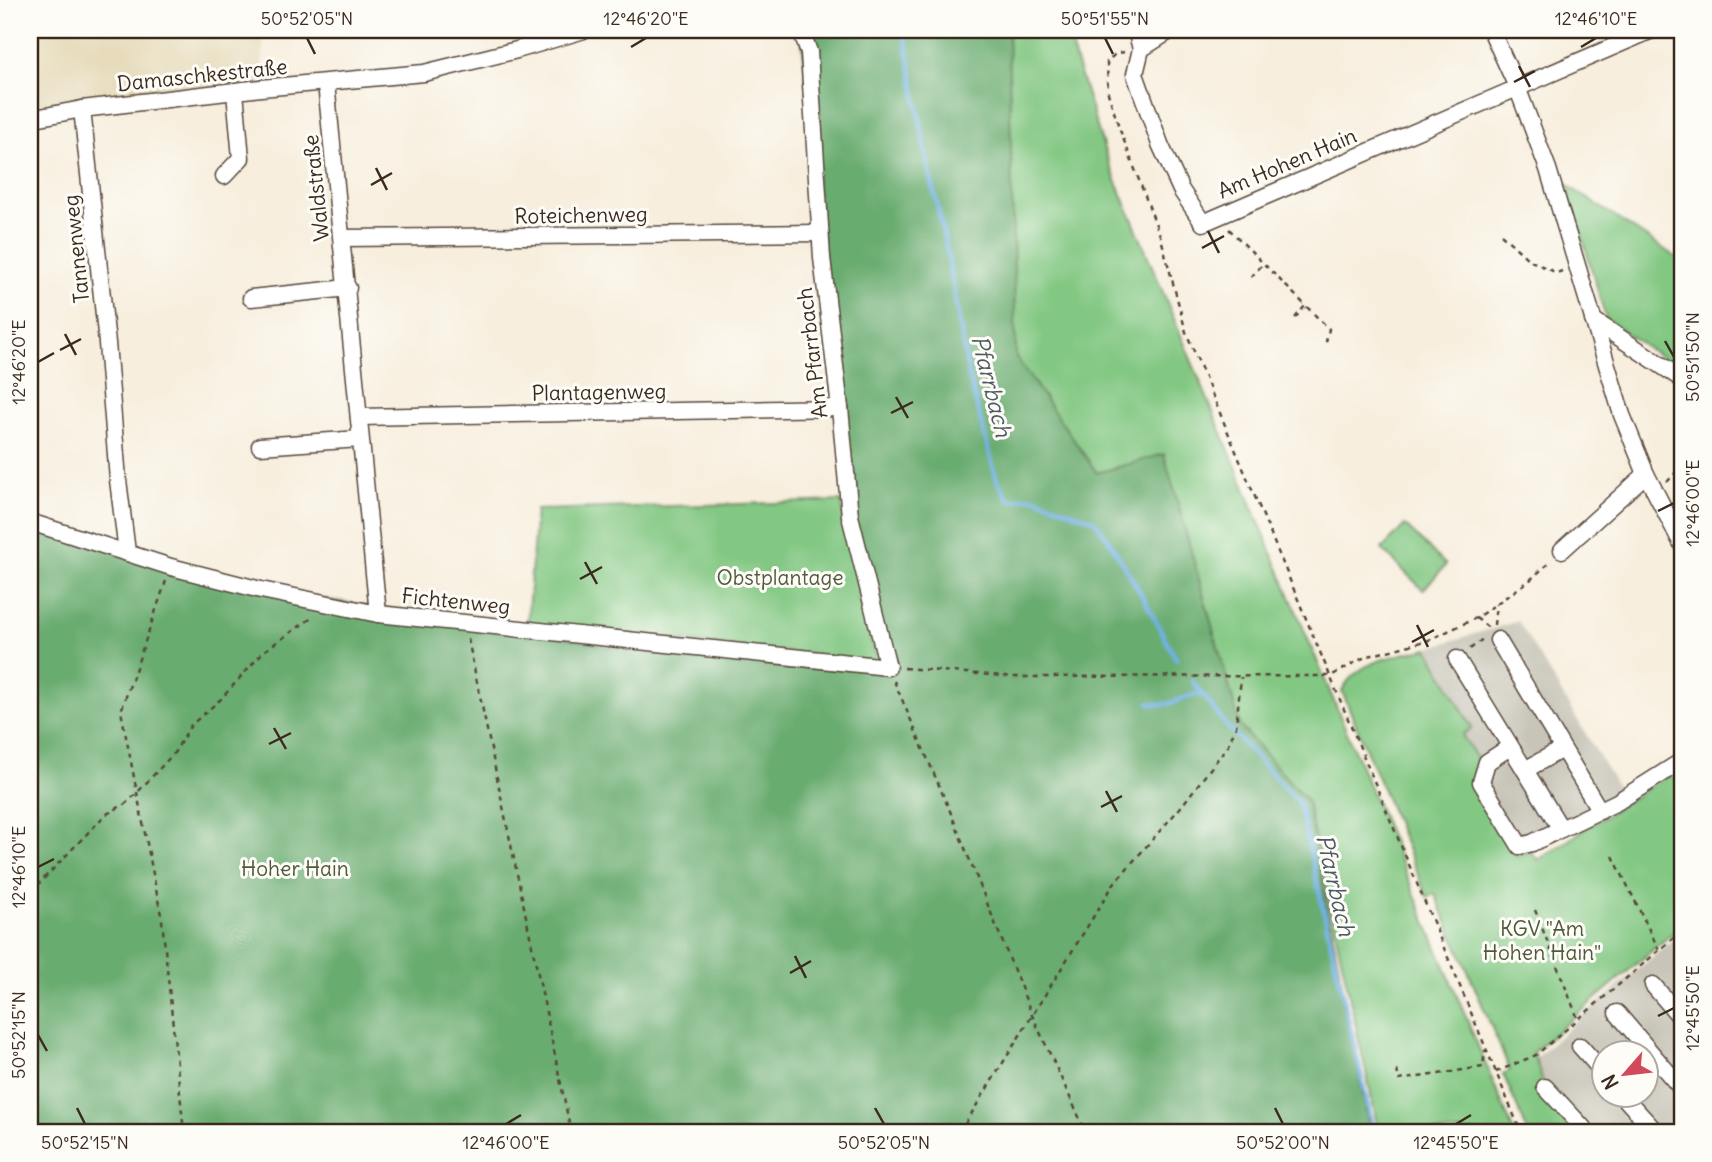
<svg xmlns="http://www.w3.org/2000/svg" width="1712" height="1162" font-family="Delius,sans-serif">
	<rect width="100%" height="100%" fill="#fdfcf7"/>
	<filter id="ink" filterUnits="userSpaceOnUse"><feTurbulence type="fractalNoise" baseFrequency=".0143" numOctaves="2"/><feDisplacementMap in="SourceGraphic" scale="14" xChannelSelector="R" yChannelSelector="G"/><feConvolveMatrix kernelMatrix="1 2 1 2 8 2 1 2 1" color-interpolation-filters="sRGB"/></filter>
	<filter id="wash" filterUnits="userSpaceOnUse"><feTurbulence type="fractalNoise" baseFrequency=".00686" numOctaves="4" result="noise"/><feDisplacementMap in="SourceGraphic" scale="28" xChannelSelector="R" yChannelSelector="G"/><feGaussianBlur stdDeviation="1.57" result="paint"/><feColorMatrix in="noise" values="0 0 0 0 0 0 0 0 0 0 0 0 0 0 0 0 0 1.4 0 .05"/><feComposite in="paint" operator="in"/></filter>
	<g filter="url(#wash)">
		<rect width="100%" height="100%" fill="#f7eedd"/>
		<!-- built -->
		<polygon fill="#e6daba" points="30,30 264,30 261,88 30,119"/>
		<!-- industrial -->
		<g fill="#c8c4b8" fill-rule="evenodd">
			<polygon points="1518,621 1626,801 1517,857 1475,784 1480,763 1462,735 1472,728 1428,648"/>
			<path d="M1682 932V1132H1575L1539 1091 1535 1059 1578 1020ZM1604 1054H1646V1096H1604Z"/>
		</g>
		<!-- green -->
		<g fill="#82c782" stroke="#5e7850" stroke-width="2">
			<polygon points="1008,30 1066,30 1108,161 1514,1132 1379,1132 1307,801 1240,726 1164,455 1097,473 1016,357"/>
			<polygon points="1567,185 1682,261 1682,372 1606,319"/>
			<polygon points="841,501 870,640 880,662 527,625 536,510"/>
			<polygon points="1405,525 1446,565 1423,590 1382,549"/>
			<path d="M1428 648 1472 728 1462 735 1480 763 1475 784 1517 857 1530 851 1538 860 1682 766V925L1533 1052 1542 1079 1539 1092 1575 1132H1528L1503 1074 1510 1070 1435 894 1427 897 1342 691C1356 660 1398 656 1428 648Z"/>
		</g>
		<!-- forest -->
		<polygon fill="#69ac70" stroke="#526b47" stroke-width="2" points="801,30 1008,30 1016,357 1097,473 1164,454 1240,726 1307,801 1370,1132 30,1132 30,525 261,590 523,629 642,653 887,667 850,516"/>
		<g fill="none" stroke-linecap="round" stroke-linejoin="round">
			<!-- stream -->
			<g stroke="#71b1e4" stroke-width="4.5">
				<path d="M904 30 926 154 948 256 969 378 997 480 1009 500C1019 500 1026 496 1036 498L1095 521 1108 539 1143 597 1176 659"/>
				<polyline points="1193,682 1225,724 1299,803 1374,1132"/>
				<path d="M1149 703C1177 709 1180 693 1201 695"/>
			</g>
		</g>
	</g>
	<g filter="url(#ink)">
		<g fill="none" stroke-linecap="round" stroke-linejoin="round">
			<defs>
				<g id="minor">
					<polyline points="1136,30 1141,49"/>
					<polyline points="1171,30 1141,49 1135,74 1160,144 1181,190 1203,223 1652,30"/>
					<polyline points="1491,30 1517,87 1548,169 1622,415 1646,474 1682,544"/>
					<polyline points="326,83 378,614"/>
					<polyline points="82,109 107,343 118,480 127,552"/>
					<polyline points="30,119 82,109 261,88 424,73 517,50 584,30"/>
					<polyline points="224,176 241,158 235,92"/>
					<polyline points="343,238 820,233"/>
					<polyline points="251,298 348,288"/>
					<polyline points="1593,320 1682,379"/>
					<polyline points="359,417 840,408"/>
					<polyline points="260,446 360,439"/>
					<polyline points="30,522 171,567 261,590 378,614 888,667 850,516 840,408 822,258 809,52 801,30"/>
					<polyline points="1562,550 1646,474"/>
					<polyline points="1498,640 1600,811"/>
					<polyline points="1457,659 1561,829"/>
					<polyline points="1510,747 1487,762 1481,782 1520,846 1532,843 1617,802 1682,761"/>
					<polyline points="1525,770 1562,749"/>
					<polyline points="1653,985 1682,1019"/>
					<polyline points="1617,1013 1682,1089"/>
					<polyline points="1580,1046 1604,1073"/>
					<polyline points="1545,1087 1587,1132"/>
					<polyline points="1623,1096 1656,1132"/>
				</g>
			</defs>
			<!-- minor casing -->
			<use href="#minor" stroke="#57473b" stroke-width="19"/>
			<!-- path -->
			<g stroke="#57473b" stroke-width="2.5" stroke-dasharray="5 5" stroke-linecap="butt">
				<polyline points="1515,30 1521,37"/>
				<polyline points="1124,52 1115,54 1107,62 1108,93 1120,130 1161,238 1186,332 1521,1132"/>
				<polyline points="1229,229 1329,329 1325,346"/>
				<polyline points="1501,234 1529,260 1557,273 1562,271"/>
				<polyline points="1251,277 1263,264"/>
				<polyline points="1295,318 1305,306"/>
				<polyline points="1667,482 1682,466"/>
				<polyline points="166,581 121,711 162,920 184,1132"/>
				<polyline points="1476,618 1490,629"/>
				<polyline points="1494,625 1496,604"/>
				<polyline points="468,639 571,1132"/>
				<polyline points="1470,649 1484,638"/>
				<polyline points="904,668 1015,677 1331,676 1365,657 1429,640 1476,618 1529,581 1551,561"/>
				<polyline points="894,681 950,811 1032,1015 1086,1132"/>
				<polyline points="1613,856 1659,950"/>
				<polyline points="30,893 105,815 125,804 136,794 174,753 191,725 221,699 264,651 313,617"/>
				<polyline points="1535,910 1578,1019"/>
				<polyline points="1397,1070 1399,1080 1483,1067 1485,1050"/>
				<polyline points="1496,1072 1536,1055 1682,931"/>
				<polyline points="960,1132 1115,882 1180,808 1227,747 1236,727 1241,677"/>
			</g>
			<!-- minor -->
			<use href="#minor" stroke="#fff" stroke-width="16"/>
		</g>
	</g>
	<!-- ticks -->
	<path fill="none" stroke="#3b2a1e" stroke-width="2.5" d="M307 38 315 54M1105 38 1113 54M631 47 646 38M1581 47 1596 38M1519 66 1530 87M1514 82 1535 71M376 168 387 190M371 185 392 173M1208 231 1219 253M1202 248 1224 236M65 334 76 355M1665 341 1674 357M60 350 81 339M38 362 54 353M896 397 908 418M891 413 913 402M1658 511 1674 503M585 562 597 584M580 579 602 567M1417 625 1428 647M1412 642 1434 630M274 728 286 749M269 744 291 733M1106 791 1117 812M1101 807 1122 796M38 867 54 859M795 956 806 978M790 973 811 961M1658 1016 1674 1008M38 1035 47 1051M77 1108 85 1124M875 1108 884 1124M1275 1108 1283 1124M506 1124 521 1115M1456 1124 1471 1115"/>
	<g text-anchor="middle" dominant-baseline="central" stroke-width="6" stroke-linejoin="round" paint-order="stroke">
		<!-- street labels -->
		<g font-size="21" fill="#3b2a1e" stroke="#fdfcf7">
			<text transform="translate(202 75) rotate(-6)">Damaschkestraße</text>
			<text transform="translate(1287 163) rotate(-23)">Am Hohen Hain</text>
			<text transform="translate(316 188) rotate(-96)">Waldstraße</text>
			<text transform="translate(581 215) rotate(-1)">Roteichenweg</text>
			<text transform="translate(76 249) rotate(-96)">Tannenweg</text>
			<text transform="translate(812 353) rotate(-97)">Am Pfarrbach</text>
			<text transform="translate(599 392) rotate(-1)">Plantagenweg</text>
			<text transform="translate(456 601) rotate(6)">Fichtenweg</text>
		</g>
		<!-- park labels -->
		<g font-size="21" fill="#50593c" stroke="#fdfcf7">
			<text x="780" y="577">Obstplantage</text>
			<text x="295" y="868">Hoher Hain</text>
			<text x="1542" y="928">KGV "Am<tspan x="1542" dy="24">Hohen Hain"</tspan></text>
		</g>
		<!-- water labels -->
		<g font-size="23" font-style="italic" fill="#4e5963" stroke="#fdfcf7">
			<text transform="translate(992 386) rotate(76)">Pfarrbach</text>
			<text transform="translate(1336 885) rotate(77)">Pfarrbach</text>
		</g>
	</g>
	<!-- margin -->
	<rect width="1712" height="1162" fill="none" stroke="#fdfcf7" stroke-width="77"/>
	<!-- north arrow -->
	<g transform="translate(1625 1074) rotate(242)"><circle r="33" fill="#fdfcf7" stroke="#afa8a0" stroke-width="2"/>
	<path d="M0-5L12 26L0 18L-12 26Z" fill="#d1495b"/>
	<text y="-10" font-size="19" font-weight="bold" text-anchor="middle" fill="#3b2a1e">N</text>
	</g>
	<rect x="38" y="38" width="1636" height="1086" fill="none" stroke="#3b2a1e" stroke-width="2.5"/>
	<g font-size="18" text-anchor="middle" fill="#3b2a1e">
		<text x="307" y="25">50°52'05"N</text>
		<text x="646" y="25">12°46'20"E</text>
		<text x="1105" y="25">50°51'55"N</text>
		<text x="1596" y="25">12°46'10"E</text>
		<text transform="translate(1693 357) rotate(-90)" y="6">50°51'50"N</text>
		<text transform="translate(19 362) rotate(-90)" y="6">12°46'20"E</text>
		<text transform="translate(1693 503) rotate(-90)" y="6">12°46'00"E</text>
		<text transform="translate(19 867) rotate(-90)" y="6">12°46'10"E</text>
		<text transform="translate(1693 1008) rotate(-90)" y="6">12°45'50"E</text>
		<text transform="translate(19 1035) rotate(-90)" y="6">50°52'15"N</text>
		<text x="85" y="1149">50°52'15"N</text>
		<text x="506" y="1149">12°46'00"E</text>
		<text x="884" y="1149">50°52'05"N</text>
		<text x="1283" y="1149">50°52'00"N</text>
		<text x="1456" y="1149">12°45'50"E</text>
	</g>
</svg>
